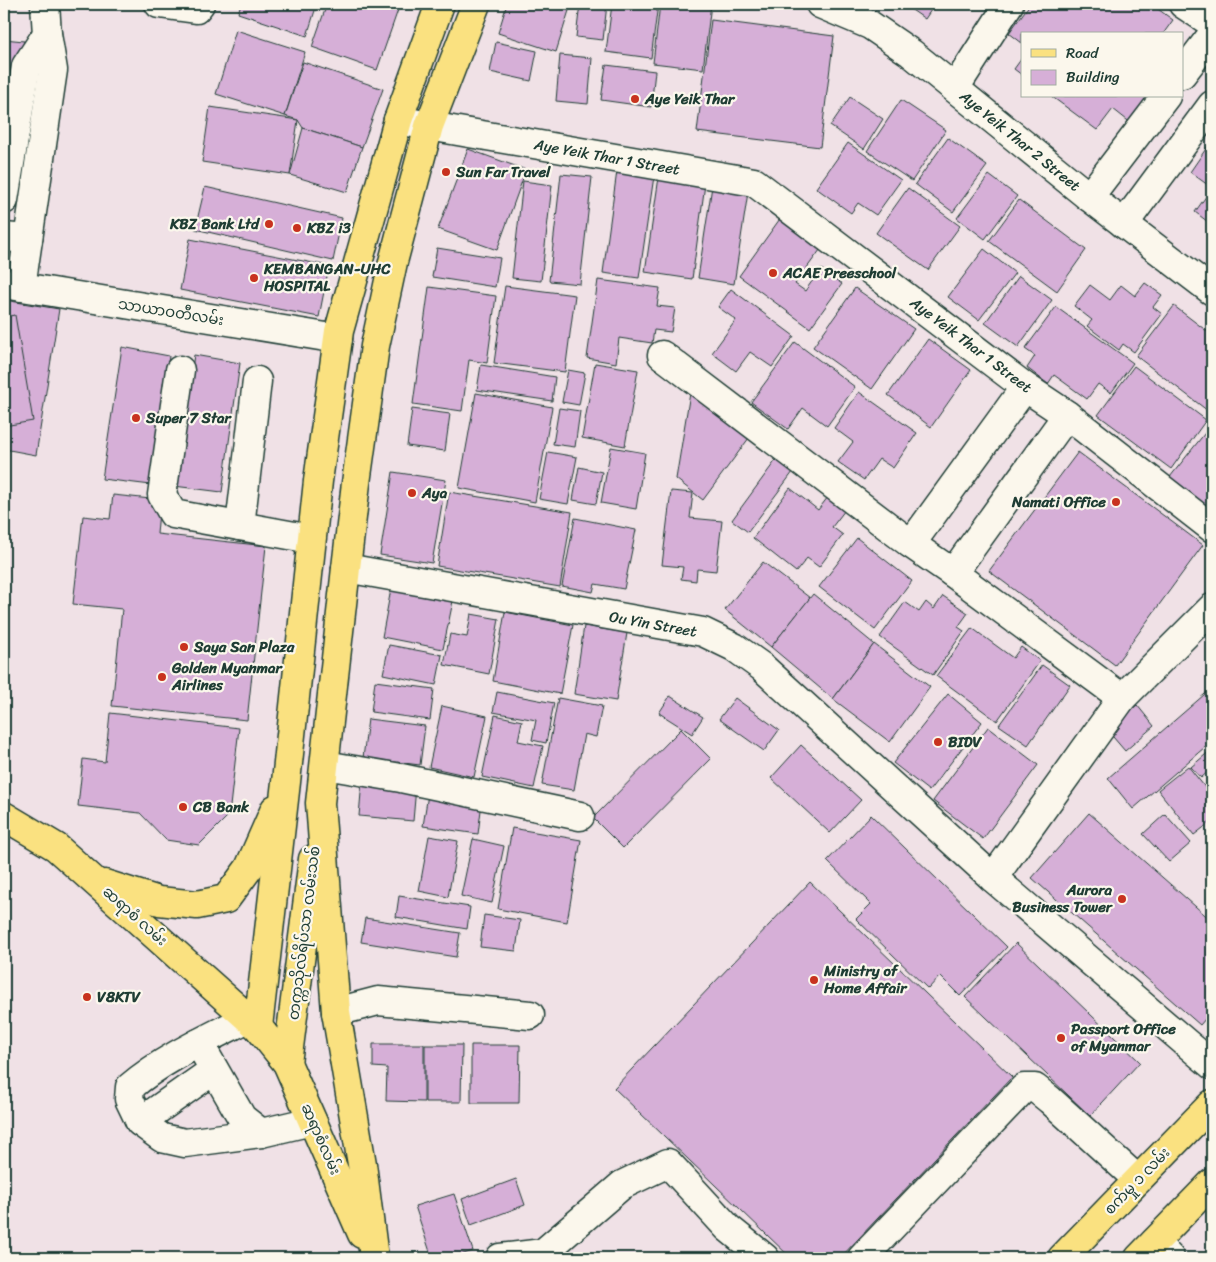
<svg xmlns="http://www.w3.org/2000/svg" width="1216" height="1262" font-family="Sriracha,'Noto Sans Myanmar',sans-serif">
	<rect width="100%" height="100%" fill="#f0e1e6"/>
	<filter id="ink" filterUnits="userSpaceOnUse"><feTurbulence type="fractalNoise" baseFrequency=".02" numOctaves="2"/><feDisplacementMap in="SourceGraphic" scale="10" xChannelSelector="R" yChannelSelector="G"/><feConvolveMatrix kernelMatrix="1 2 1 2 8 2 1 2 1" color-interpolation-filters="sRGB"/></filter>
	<g filter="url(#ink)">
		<!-- building -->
		<g fill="#d6afd7" stroke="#1f3d34">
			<polygon points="241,4 317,4 307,36 238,13"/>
			<polygon points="327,4 390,4 399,7 377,70 312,47"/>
			<polygon points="507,4 571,4 556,52 498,33"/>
			<polygon points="580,4 607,4 603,40 576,37"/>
			<polygon points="612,4 658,4 651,58 606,52"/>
			<polygon points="660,4 711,4 703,69 653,63"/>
			<polygon points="903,4 935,4 925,19"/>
			<polygon points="1030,4 1151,4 1173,20 1163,34 1022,34 1022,43 1009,33"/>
			<polygon points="711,20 834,36 820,147 697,132"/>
			<polygon points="236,30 305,52 285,116 216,94"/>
			<polygon points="4,39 24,41 20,84 4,82"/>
			<polygon points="496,42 537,51 531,81 490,72"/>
			<polygon points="560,55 592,58 588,104 556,101"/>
			<polygon points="1022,58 1022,75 1014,69"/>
			<polygon points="303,62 383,89 362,147 303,128 298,120 285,116"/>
			<polygon points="606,65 655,71 651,107 601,100"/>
			<polygon points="1051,96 1153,96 1132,124 1113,109 1097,130"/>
			<polygon points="850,97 883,119 864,149 830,126"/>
			<polygon points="901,100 946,130 912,181 867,151"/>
			<polygon points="210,107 298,120 290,175 202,162"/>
			<polygon points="303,128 362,147 347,192 290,175"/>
			<polygon points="948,138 987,166 953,212 915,184"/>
			<polygon points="1212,140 1212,188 1190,172"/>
			<polygon points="848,143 901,180 876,215 858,203 851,213 816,188"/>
			<polygon points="468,149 526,170 497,250 438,229"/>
			<polygon points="617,171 654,176 639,278 603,273"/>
			<polygon points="561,174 592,177 580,284 549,281"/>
			<polygon points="989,175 1017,196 985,239 957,218"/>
			<polygon points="659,177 705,184 692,279 645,272"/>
			<polygon points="523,181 552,185 541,281 512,278"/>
			<polygon points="712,186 748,192 734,284 698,278"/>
			<polygon points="205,187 342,218 333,261 195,229"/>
			<polygon points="908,188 960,226 928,270 876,233"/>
			<polygon points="1212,188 1212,225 1195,212"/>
			<polygon points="1019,200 1086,250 1057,291 989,241"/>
			<polygon points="782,216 823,246 795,284 805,291 821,269 842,284 810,328 739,276"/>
			<polygon points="190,239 329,266 319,317 180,290"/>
			<polygon points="437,248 500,258 495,287 432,277"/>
			<polygon points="984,249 1015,273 979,320 948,297"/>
			<polygon points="1019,276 1052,300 1018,347 985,323"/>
			<polygon points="598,280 660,288 657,306 675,308 671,332 654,330 652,343 619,338 616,363 587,358"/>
			<polygon points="1145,283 1162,295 1153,307 1162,314 1134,352 1123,344 1119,350 1087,326 1092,320 1074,306 1090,285 1110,300 1121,285 1135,296"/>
			<polygon points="505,286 575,295 565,372 494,363"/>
			<polygon points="429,287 496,296 487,363 469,360 462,411 413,404"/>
			<polygon points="855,288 914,329 872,389 813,347"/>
			<polygon points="731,289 794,336 772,367 750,352 736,371 712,353 736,320 718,307"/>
			<polygon points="4,300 59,309 36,455 4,449"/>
			<polygon points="1174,306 1212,335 1212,414 1136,356"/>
			<polygon points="1056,307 1133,363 1111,393 1098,384 1087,399 1054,375 1048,384 1027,368 1035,356 1025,349"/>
			<polygon points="15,315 33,421 4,426 4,317"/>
			<polygon points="928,339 971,370 931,427 888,395"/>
			<polygon points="795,342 855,387 827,426 803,408 788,429 751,402"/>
			<polygon points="122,347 169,356 151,485 102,479"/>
			<polygon points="194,355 240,363 222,492 174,486"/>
			<polygon points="595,363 638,370 625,446 582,438"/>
			<polygon points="481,365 555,377 552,401 477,390"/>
			<polygon points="1134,366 1206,420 1171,469 1098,415"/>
			<polygon points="568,370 585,373 579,405 562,402"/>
			<polygon points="859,392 917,433 893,468 879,459 864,480 838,462 853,442 834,428"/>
			<polygon points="476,393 552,407 535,502 459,488"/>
			<polygon points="690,393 749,438 703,500 676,479"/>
			<polygon points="559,408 580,411 575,447 553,444"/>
			<polygon points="412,409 450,414 445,451 407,446"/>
			<polygon points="1209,428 1212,430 1212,511 1170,477"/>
			<polygon points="611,447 645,453 636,509 601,503"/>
			<polygon points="548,452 577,457 568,504 539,499"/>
			<polygon points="1078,452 1203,545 1115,665 989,571"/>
			<polygon points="776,460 793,472 748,532 732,520"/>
			<polygon points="579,467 602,472 596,504 573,500"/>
			<polygon points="393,472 446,480 432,563 380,555"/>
			<polygon points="790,488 818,510 828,497 845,510 832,527 843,535 819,567 807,558 796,572 753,538"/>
			<polygon points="671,491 693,493 690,518 722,521 716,571 697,569 696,581 681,579 683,567 662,565"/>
			<polygon points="449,492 572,512 560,587 437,566"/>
			<polygon points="113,495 160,500 157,534 266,546 247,720 112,706 122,609 73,604 83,516 110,519"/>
			<polygon points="575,518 636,530 624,589 595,584 593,592 562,586"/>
			<polygon points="857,538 912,581 875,630 819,587"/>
			<polygon points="763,562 810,598 771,647 725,610"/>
			<polygon points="391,589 453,601 443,649 382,637"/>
			<polygon points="813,594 874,644 833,699 771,647"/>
			<polygon points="943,596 968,613 958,627 964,631 933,675 880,637 905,602 919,612 926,602 934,609"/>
			<polygon points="505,612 573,625 560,694 493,681"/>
			<polygon points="471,614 499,619 489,674 444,665 450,634 467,637"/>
			<polygon points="584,626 627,633 616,701 574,694"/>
			<polygon points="972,628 1013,658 1021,647 1040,661 997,721 936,676"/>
			<polygon points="874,644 930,687 890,742 833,699"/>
			<polygon points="389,645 442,655 436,685 383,674"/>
			<polygon points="1042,665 1070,685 1028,745 999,725"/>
			<polygon points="375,681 434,689 430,720 371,712"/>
			<polygon points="1212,688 1212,741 1133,809 1108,778"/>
			<polygon points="497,692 554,703 546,743 532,740 536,720 493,712"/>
			<polygon points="948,694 982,722 929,791 893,763"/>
			<polygon points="670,696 703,717 692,734 659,713"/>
			<polygon points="558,698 602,706 596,737 584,734 574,790 542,785"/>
			<polygon points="735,698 779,730 764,751 719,719"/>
			<polygon points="1137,705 1154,726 1125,751 1107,730"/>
			<polygon points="442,706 487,716 474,777 429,767"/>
			<polygon points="110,713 239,728 229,815 199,845 166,840 140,813 78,806 83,759 105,762"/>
			<polygon points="495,715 522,721 518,741 543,746 534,788 482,777"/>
			<polygon points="368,719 425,726 420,765 363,758"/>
			<polygon points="988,727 1038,765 983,839 933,801"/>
			<polygon points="681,729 711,759 623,848 593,818"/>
			<polygon points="801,745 861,800 830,833 771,778"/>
			<polygon points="1212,749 1212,768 1201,778 1191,767"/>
			<polygon points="1188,766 1212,796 1212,821 1194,835 1158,790"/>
			<polygon points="362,781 416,787 413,821 359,816"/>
			<polygon points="428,794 482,802 478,834 423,826"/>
			<polygon points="1089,813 1212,921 1212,1011 1200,1025 1032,878"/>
			<polygon points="1165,814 1191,843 1169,862 1143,834"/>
			<polygon points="871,815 1007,947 960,996 940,976 928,989 856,919 871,904 827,861"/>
			<polygon points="512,828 581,840 567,922 498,909"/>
			<polygon points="429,836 458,841 448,897 419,891"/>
			<polygon points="473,839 504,846 492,903 461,896"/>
			<polygon points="810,882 1012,1077 840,1258 791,1258 614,1088"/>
			<polygon points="399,896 470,907 467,929 396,917"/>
			<polygon points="484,915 520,920 516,951 480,947"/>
			<polygon points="365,918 460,933 456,957 361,942"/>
			<polygon points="1016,943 1140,1062 1090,1116 965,997"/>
			<polygon points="373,1044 424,1044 424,1102 386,1101 387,1068 373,1067"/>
			<polygon points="425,1045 462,1045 461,1102 425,1102"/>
			<polygon points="471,1045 520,1045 519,1103 471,1103"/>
			<polygon points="516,1179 525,1205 471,1225 462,1199"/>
			<polygon points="454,1194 473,1251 451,1258 432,1258 415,1206"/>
		</g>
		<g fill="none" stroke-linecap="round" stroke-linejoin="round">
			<defs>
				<g id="minor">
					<polyline points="159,4 196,9 200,4"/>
					<polyline points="820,4 870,25 911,53 1089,197 1212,291"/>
					<polyline points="1183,4 1212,23"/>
					<polyline points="1182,74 1212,35"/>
					<polyline points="955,88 1009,4"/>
					<polyline points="398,120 429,126 754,182 1025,387 1067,415 1212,528"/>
					<polyline points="1089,197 1166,96"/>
					<polyline points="4,200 26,66 47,34"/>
					<polyline points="1124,224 1212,105"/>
					<polyline points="4,237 28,239"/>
					<polyline points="4,284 338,339"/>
					<polyline points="21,287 53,70 47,34 45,4"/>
					<polyline points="662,355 911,544 953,573 1122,698"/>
					<polyline points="180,370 162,495 173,514 311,539"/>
					<polyline points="240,526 257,381"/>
					<polyline points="911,544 1025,387"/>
					<polyline points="346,568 703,632 734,647 762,667 993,878 1212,1065"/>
					<polyline points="953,573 1067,415"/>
					<polyline points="325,765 401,778 580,816"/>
					<polyline points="993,878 1122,698 1212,608"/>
					<polyline points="336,1012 378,1001 530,1015"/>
					<path d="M248 1018C209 1038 164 1058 130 1087L129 1099 140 1122 162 1138 185 1143 261 1133 312 1121"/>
					<polyline points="199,1043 242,1118 261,1133"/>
					<polyline points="140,1122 214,1070"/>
					<polyline points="1155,1242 1170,1258"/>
					<polyline points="500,1258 543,1253 622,1185 668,1163 728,1228 765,1258"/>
					<polyline points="862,1258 1024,1088 1035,1088 1050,1100 1138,1180"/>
				</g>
				<g id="major">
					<polyline points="4,816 56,847 258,1027 287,1063 362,1234"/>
					<polyline points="105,884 159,901 197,905 226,899 249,868 275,809"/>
					<polyline points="258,1027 286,782 318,481 339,331 398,120 440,4"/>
					<polyline points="287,1063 313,859"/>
					<polyline points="374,1258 362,1164 336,1012 320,803 346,568 356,483 375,346 393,262 429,126 476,4"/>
					<polyline points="1062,1258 1212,1104"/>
					<polyline points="1139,1258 1212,1183"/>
				</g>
			</defs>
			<!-- minor casing -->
			<use href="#minor" stroke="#1f3d34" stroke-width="31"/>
			<!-- major casing -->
			<use href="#major" stroke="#1f3d34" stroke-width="31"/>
			<!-- minor -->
			<use href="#minor" stroke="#fbf7ec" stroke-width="28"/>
			<!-- major -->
			<use href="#major" stroke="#fae180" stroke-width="28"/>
		</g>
	</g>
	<!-- markers -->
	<g fill="#c8321e" stroke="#fbf7ec" stroke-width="2">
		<circle cx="635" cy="99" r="5"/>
		<circle cx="446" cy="172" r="5"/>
		<circle cx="269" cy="224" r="5"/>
		<circle cx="297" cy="228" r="5"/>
		<circle cx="773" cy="273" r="5"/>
		<circle cx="254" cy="278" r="5"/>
		<circle cx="136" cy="418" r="5"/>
		<circle cx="412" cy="493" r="5"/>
		<circle cx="1116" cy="502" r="5"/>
		<circle cx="184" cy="647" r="5"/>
		<circle cx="162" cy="677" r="5"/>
		<circle cx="938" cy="742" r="5"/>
		<circle cx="183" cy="807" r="5"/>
		<circle cx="1122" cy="899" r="5"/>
		<circle cx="814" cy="980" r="5"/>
		<circle cx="87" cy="997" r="5"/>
		<circle cx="1061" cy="1038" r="5"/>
	</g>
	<g text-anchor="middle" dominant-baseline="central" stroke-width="4.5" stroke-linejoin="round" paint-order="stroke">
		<!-- poi labels -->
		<g font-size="15" font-weight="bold" fill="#1f3d34" stroke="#fbf7ec" text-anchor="start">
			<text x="645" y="99">Aye Yeik Thar</text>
			<text x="456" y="172">Sun Far Travel</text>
			<text x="259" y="224" text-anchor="end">KBZ Bank Ltd</text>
			<text x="307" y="228">KBZ i3</text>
			<text x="264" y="269">KEMBANGAN-UHC<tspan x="264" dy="17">HOSPITAL</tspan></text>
			<text x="783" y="273">ACAE Preeschool</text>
			<text x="146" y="418">Super 7 Star</text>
			<text x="422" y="493">Aya</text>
			<text x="1106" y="502" text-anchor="end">Namati Office</text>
			<text x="194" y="647">Saya San Plaza</text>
			<text x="172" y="668">Golden Myanmar<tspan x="172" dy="17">Airlines</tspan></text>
			<text x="948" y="742">BIDV</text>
			<text x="193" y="807">CB Bank</text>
			<text x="1112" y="890" text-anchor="end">Aurora<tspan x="1112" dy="17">Business Tower</tspan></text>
			<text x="824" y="971">Ministry of<tspan x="824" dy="17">Home Affair</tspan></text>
			<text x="97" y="997">V8KTV</text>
			<text x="1071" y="1029">Passport Office<tspan x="1071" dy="17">of Myanmar</tspan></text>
		</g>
		<!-- street labels -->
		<g font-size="15" fill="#1f3d34" stroke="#fbf7ec">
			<text transform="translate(1020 141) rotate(39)">Aye Yeik Thar 2 Street</text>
			<text transform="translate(607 157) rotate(10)">Aye Yeik Thar 1 Street</text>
			<text transform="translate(171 312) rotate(9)">သာယာဝတီလမ်း</text>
			<text transform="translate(971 345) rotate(37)">Aye Yeik Thar 1 Street</text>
			<text transform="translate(653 624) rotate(10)">Ou Yin Street</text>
			<text transform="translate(135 916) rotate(42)">ဆရာစံ လမ်း</text>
			<text transform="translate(304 933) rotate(-83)">တက္ကသိုလ်ရိပ်သာ လမ်းသစ်</text>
			<text transform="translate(321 1139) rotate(66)">ဆရာစံလမ်း</text>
			<text transform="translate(1137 1181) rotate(-46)">စက်မှု ၁ လမ်း</text>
		</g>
	</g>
	<!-- margin -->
	<rect width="1216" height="1262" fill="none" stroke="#fbf7ec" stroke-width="20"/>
	<rect x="10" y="10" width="1196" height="1242" fill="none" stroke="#1f3d34" stroke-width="2" filter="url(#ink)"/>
	<!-- legend -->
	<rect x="1021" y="32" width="162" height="65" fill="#fbf7ec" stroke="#a3ada2"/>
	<rect x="1031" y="49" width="25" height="8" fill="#fae180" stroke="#a3ada2"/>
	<text x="1066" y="58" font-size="15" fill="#1f3d34">Road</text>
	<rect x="1031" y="70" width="25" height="15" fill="#d6afd7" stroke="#a3ada2"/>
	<text x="1066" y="82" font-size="15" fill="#1f3d34">Building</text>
</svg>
